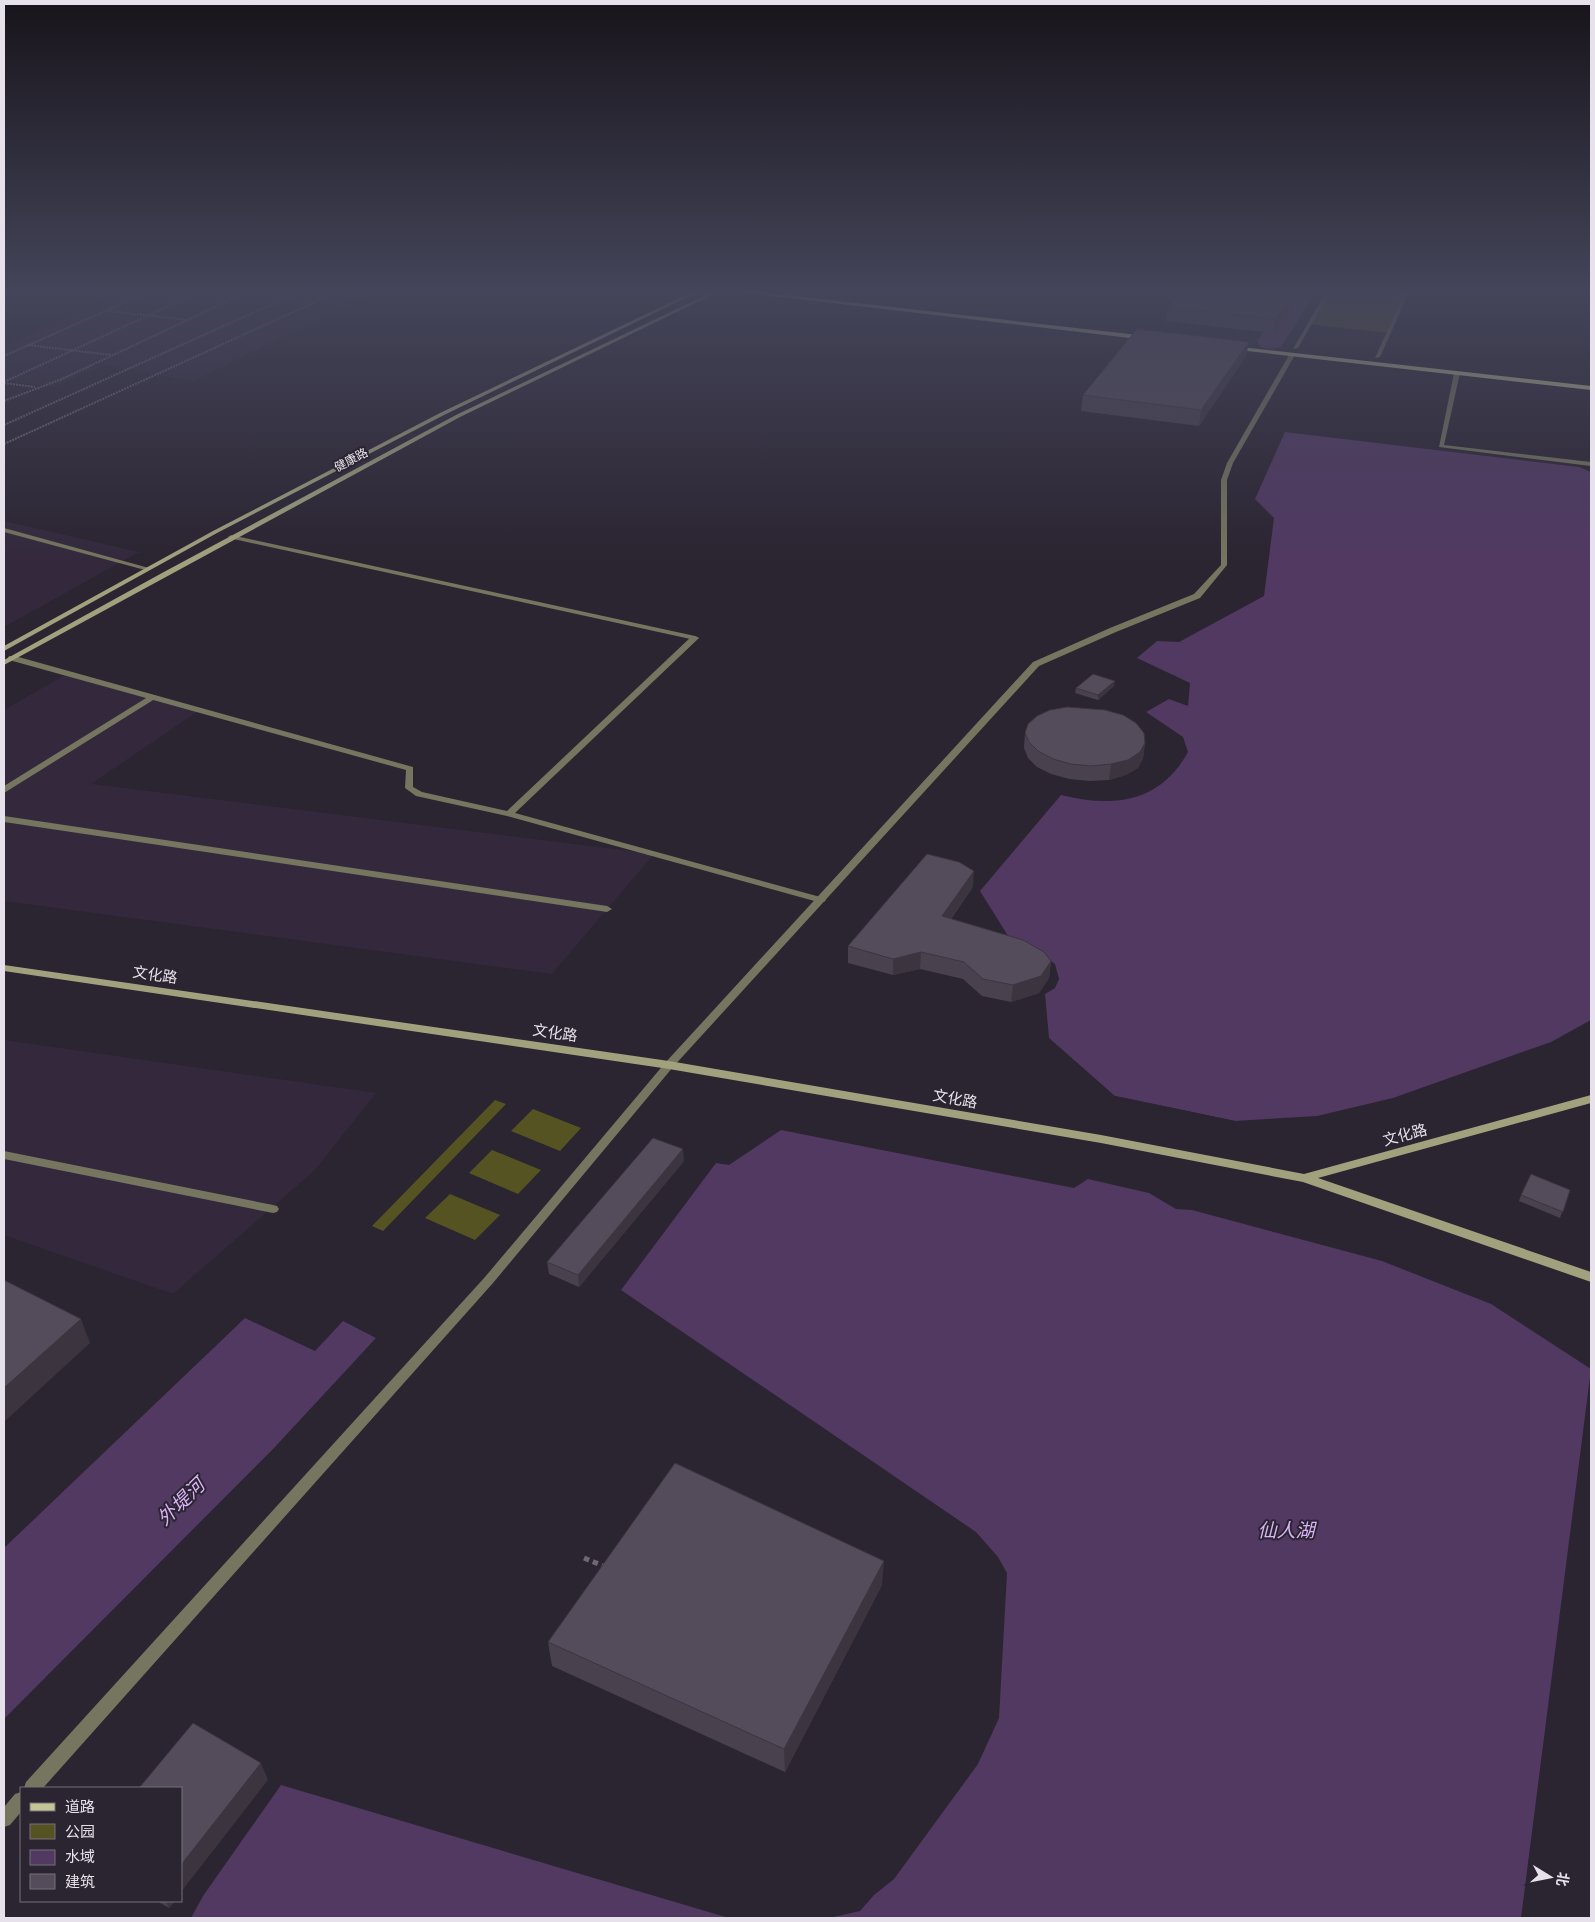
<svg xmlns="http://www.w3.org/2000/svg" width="1595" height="1922" font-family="Bitter,'Noto Sans SC',serif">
	<rect width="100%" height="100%" fill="#2b2431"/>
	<!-- built -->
	<g fill="#34293c">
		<polygon points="127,292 375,292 193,381 104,365 54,387 4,381 4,346"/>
		<polygon points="4,521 139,552 4,627"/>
		<polygon points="68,673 200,710 91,784 654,854 552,974 4,901 4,710"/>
		<polygon points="4,1040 376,1093 315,1170 173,1294 4,1235"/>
	</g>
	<!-- green -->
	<g fill="#555322">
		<polygon points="1328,292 1407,292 1388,333 1309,324"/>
		<polygon points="495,1100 506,1104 383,1231 372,1226"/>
		<polygon points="533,1109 581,1128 560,1151 511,1131"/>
		<polygon points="492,1150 541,1170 518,1194 469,1173"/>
		<polygon points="450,1194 500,1215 475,1240 425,1218"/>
	</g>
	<!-- water -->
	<g fill="#513962">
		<path d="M1285 432 1579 467 1591 472V1020L1551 1042 1393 1098 1317 1116 1235 1121 1115 1096 1049 1038 1045 994 1055 988 1059 979 1055 964 1040 953 1010 939 980 891 1061 795C1113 808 1160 803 1188 752L1183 737 1146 712 1169 699 1188 706 1190 683 1137 658 1157 641 1179 642 1264 596 1274 518 1255 499Z"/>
		<polygon points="781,1130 1074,1188 1088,1179 1149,1193 1176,1209 1192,1210 1382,1261 1491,1304 1591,1369 1521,1918 829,1918 860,1911 874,1895 894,1879 978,1764 999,1718 1007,1573 998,1557 976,1532 621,1290 716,1163 729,1165"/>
		<polygon points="245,1318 315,1351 343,1321 376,1338 274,1448 4,1719 4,1548"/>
		<polygon points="281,1785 729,1918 191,1918 203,1896"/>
	</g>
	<!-- pier -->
	<polygon fill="#2b2431" points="1115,1096 1178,1109 1235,1121 1235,1124 1178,1112 1114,1098"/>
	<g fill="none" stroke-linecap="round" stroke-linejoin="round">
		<!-- river -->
		<polygon fill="#513962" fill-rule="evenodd" points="1291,292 1316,292 1281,347 1271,349 1261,347 1257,341"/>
		<!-- path-far1 -->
		<g stroke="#6e6873" stroke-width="2" stroke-dasharray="2 1" stroke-linecap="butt">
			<polyline points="107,311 187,320"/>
			<polyline points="28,345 111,355"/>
			<polyline points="4,356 148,292"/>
			<polyline points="4,382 199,292"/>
			<polyline points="4,383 35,387"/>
			<polyline points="4,401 62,379 247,292"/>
			<polyline points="4,425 299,292"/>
			<polyline points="4,444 337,292"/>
		</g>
		<!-- path -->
		<polyline stroke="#6e6873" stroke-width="5" stroke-dasharray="5.5 4" stroke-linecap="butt" points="584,1558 606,1567"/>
		<!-- lane -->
		<g fill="#76755f" fill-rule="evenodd">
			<polygon points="1326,292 1330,292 1298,348 1293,349"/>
			<polygon points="1457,371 1460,373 1444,445 1591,462 1591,466 1439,447 1454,373"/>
			<polygon points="4,528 149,568 150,569 145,570 4,532"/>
			<polygon points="692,636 695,636 699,638 515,813 824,898 826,900 824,902 818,902 507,816 416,796 405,788 406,770 9,660 8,658 9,656 15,656 413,767 413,787 422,792 507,811"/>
		</g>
		<!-- street -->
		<g fill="#76755f" fill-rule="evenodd">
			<polygon points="1405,292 1409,292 1380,357 1375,358"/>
			<polygon points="1292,353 1295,355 1233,463 1227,480 1227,565 1200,598 1116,632 1039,666 673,1067 493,1283 43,1788 24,1788 26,1782 485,1277 665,1063 1033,662 1110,628 1194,594 1221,565 1221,480 1227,463 1289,355"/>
			<polygon points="231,535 695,636 699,638 695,640 229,538 228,537"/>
			<polygon points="151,695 154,695 158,697 4,793 4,786"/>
			<polygon points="4,816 607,906 612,909 607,912 4,822"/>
			<polygon points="4,1151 273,1205 277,1206 279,1209 277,1212 273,1213 4,1159"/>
			<polygon points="21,1792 21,1812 10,1825 4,1827 4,1807 15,1794"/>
		</g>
		<!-- secondary -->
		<g fill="#a2a17e" fill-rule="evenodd">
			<polygon points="692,292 698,292 444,415 217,533 4,651 4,646 213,531 440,413"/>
			<polygon points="712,292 718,292 460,417 4,665 4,660 162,573 456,415"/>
			<polygon points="4,965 669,1061 1101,1135 1304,1174 1591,1095 1591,1103 1318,1178 1591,1272 1591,1282 1303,1182 1101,1143 669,1069 4,971"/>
		</g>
		<!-- primary -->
		<g fill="#c5c495" fill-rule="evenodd">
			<polygon points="739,292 759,292 1147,336 1150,338 1147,340"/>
			<polygon points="1231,346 1591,386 1591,390 1229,349 1228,348"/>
		</g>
	</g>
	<!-- wall -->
	<g fill="#49414e">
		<polygon points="1297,297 1274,333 1166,321 1168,307"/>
		<polygon points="1249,342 1246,356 1199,426 1081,411 1083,395"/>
		<polygon points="1114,686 1098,700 1075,693 1076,688"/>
		<polygon points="1025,733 1145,743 1143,758 1138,768 1126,775 1109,780 1090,781 1069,779 1051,774 1037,767 1028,758 1024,748"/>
		<polygon points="973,887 951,919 1051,961 1049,978 1039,993 1011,1002 982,996 963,979 920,969 893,975 848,963 848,946"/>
		<polygon points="684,1161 579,1287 549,1274 547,1262"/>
		<polygon points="1570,1190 1560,1218 1519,1201 1521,1195"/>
		<polygon points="882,1585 785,1772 552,1666 548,1642"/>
		<polygon points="157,1901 175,1901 169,1908"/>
	</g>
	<!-- shaded-wall -->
	<g fill="#3c3540">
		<polygon points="1293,292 1297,292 1297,297 1274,333 1276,319"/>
		<polygon points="1249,342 1246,356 1199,426 1201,410"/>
		<polygon points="1115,681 1114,686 1098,700 1098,695"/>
		<polygon points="1145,743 1143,758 1138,768 1126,775 1109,780 1111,764"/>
		<polygon points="974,871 973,887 941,932 942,916"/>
		<polygon points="921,952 920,969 893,975 893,959"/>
		<polygon points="1051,961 1049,978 1039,993 1011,1002 1013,985"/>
		<polygon points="683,1149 684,1161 579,1287 578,1275"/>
		<polygon points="81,1319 90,1343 4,1422 4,1388"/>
		<polygon points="884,1561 882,1585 785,1772 784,1749"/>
		<polygon points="261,1763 268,1780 181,1892 181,1865"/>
		<polygon points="165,1901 175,1901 169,1908"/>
	</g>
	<!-- building -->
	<g fill="#554c5b" stroke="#3c3540">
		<polygon points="1180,292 1293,292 1276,319 1168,307"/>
		<polygon points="1137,329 1249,342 1201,410 1083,395"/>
		<polygon points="1093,674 1115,681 1098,695 1076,688"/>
		<polygon points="1067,707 1105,710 1123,715 1136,723 1144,733 1145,743 1140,752 1128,760 1111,764 1091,766 1071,764 1053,759 1038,751 1029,742 1025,733 1028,724 1037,716 1050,710"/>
		<polygon points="927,854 959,862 974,871 942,916 1023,940 1044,952 1051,961 1041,976 1013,985 983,979 964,962 921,952 893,959 848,946"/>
		<polygon points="653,1138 683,1149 578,1275 547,1262"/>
		<polygon points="1531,1174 1570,1190 1563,1212 1521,1195"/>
		<polygon points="4,1280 81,1319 4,1388"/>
		<polygon points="675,1463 884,1561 784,1749 548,1642"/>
		<polygon points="193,1723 261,1763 181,1865 181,1788 139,1788"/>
	</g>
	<!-- sky -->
	<linearGradient id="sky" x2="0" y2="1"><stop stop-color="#18141b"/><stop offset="0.52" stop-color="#44455a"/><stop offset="1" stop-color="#44455a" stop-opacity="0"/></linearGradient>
	<rect width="1595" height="561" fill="url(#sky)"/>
	<g text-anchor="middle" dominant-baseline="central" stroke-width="4" stroke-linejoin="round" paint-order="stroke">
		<!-- far-street labels -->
		<g font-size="12" fill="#e6e1ea" stroke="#2b2431">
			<text transform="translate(351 460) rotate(-28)">健康路</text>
		</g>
		<!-- street labels -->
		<g font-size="15" fill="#e6e1ea" stroke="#2b2431">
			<text transform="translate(155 975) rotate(8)">文化路</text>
			<text transform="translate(555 1033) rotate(8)">文化路</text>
			<text transform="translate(955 1099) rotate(10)">文化路</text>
			<text transform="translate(1405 1135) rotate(-15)">文化路</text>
		</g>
		<!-- near-water labels -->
		<g font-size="19" font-style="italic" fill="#dbb3f8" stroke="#2b2431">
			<text transform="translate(181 1502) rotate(-44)">外堤河</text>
			<text x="1286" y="1530">仙人湖</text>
		</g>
	</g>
	<!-- border -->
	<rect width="1595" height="1922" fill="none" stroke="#e6e1ea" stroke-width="10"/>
	<!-- legend -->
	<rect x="20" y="1787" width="162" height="115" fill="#2b2431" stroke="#76707b"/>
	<rect x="30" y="1803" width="25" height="8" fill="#c5c495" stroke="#76707b"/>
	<text x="65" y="1812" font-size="15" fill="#e6e1ea">道路</text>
	<rect x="30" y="1824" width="25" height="15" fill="#555322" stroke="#76707b"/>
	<text x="65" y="1837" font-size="15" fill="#e6e1ea">公园</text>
	<rect x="30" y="1850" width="25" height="15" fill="#513962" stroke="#76707b"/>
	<text x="65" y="1862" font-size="15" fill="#e6e1ea">水域</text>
	<rect x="30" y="1874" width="25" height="15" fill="#554c5b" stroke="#76707b"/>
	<text x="65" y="1887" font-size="15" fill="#e6e1ea">建筑</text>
	<!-- north arrow -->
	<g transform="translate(1550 1877) rotate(100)" stroke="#2b2431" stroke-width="4" paint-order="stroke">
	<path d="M0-4L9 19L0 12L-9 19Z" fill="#e6e1ea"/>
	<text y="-8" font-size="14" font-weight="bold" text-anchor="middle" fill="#e6e1ea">北</text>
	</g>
</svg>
